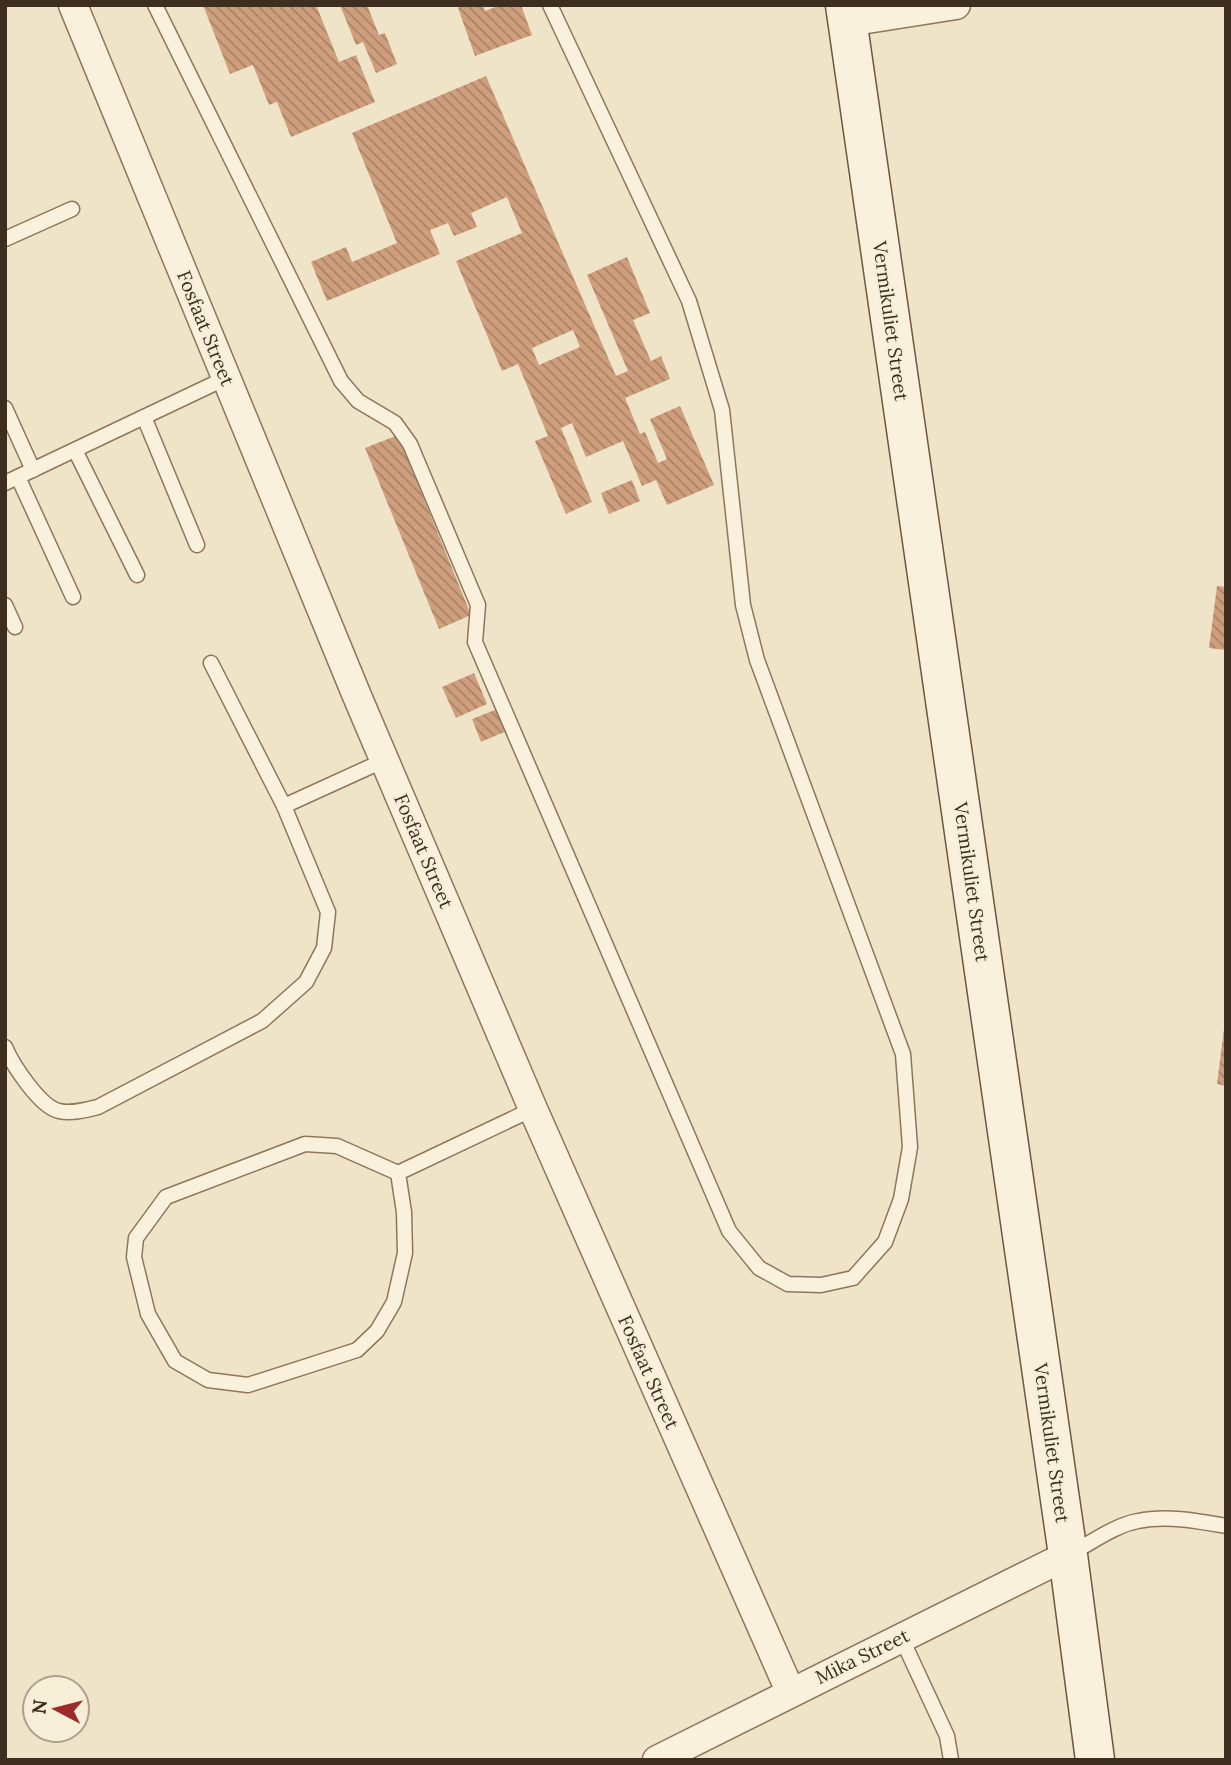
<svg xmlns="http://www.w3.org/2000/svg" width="1231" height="1765" font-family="Lora,serif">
	<defs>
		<pattern id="building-back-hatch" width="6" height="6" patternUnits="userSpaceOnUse" patternTransform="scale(1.75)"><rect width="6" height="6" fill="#cf9f7d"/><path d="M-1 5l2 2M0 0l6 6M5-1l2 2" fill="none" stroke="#a98266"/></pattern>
	</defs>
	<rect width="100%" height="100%" fill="#f0e4c8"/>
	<!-- building -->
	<g fill="url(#building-back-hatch)" fill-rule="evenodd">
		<polygon points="203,5 316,5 339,62 356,55 375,102 291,137 277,102 269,105 253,65 230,74"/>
		<polygon points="340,5 367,5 379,35 385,33 397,64 376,73 363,42 356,45"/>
		<polygon points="464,5 483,5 485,11 501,5 521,5 532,35 475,56 458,8"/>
		<path d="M486 76 616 376 628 371 587 275 627 257 650 313 633 320 651 361 661 356 670 379 625 398 640 434 645 432 658 463 667 459 650 419 680 406 714 485 667 505 656 480 642 486 623 441 586 457 572 423 561 428 592 502 566 514 535 441 548 436 518 364 502 371 456 261 522 233 507 197 471 213 477 227 454 236 448 223 430 230 440 254 327 301 311 262 346 247 352 262 397 243 352 133ZM573 330 580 347 539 365 532 348Z"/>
		<polygon points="398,435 471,615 439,629 365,448"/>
		<polygon points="632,480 640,501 609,514 601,493"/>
		<polygon points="1217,586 1226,587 1226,650 1209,648"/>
		<polygon points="474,673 487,704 456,718 442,687"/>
		<polygon points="500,708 509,730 481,742 472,719"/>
		<polygon points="1224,1029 1226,1029 1226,1086 1217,1084"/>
	</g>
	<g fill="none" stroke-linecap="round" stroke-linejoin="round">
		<defs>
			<g id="lane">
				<polyline points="155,5 341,381 358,401 395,423 410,444 478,605 475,642 729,1231 759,1268 788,1284 821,1285 853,1278 885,1242 901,1199 910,1147 903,1054 757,660 743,605 722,410 689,301 550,5"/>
				<polyline points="5,239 72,209"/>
				<polyline points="5,408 33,470"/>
				<polyline points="144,417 197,545"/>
				<polyline points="75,450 137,575"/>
				<polyline points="18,477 73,597"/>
				<polyline points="5,483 226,378"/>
				<polyline points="5,605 15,627"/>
				<polyline points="211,663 284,806 385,760"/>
				<path d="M5 1047C12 1064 40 1107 59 1111 71 1114 86 1110 98 1107L262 1021 306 982 324 948 328 912 284 806"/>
				<polyline points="398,1173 404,1212 405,1253 394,1302 377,1331 357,1350 248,1385 208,1380 175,1361 148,1314 134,1257 136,1238 166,1197 305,1144 337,1146 398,1173 533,1109"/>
				<path d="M1070 1554C1091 1543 1115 1525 1138 1521 1167 1515 1198 1521 1226 1526"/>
				<polyline points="901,1637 947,1736 951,1760"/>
			</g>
			<g id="street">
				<polyline points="73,5 357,696 533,1109 790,1691"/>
				<polyline points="848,22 956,5"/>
				<polyline points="657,1760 1068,1555"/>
			</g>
			<polyline id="secondary" points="845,5 1068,1555 1095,1760"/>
		</defs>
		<!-- lane casing -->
		<use href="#lane" stroke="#8d765c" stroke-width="17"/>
		<!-- street casing -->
		<use href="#street" stroke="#8d765c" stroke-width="31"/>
		<!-- secondary casing -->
		<use href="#secondary" stroke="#6f573f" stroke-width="41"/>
		<!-- lane -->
		<use href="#lane" stroke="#faf1dc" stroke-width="14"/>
		<!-- street -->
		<use href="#street" stroke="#faf1dc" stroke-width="28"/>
		<!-- secondary -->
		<use href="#secondary" stroke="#faf1dc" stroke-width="38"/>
	</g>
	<g text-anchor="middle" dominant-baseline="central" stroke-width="5" stroke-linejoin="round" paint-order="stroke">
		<!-- street labels -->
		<g font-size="19" fill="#3d2e20" stroke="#f7eed8">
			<text transform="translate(891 321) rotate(82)">Vermikuliet Street</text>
			<text transform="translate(206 328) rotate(68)">Fosfaat Street</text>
			<text transform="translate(424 851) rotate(67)">Fosfaat Street</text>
			<text transform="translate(972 882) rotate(82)">Vermikuliet Street</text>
			<text transform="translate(649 1372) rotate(66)">Fosfaat Street</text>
			<text transform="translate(1052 1443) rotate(82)">Vermikuliet Street</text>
			<text transform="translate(862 1656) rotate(-26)">Mika Street</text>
		</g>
	</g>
	<!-- border -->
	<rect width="1231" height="1765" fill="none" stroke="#3d2e20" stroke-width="14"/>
	<!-- north arrow -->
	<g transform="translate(56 1709) rotate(277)"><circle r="33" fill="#f7eed8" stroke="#ada18e" stroke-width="2"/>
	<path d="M0-5L12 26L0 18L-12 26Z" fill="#9e2a2b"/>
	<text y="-10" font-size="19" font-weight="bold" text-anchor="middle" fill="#3d2e20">N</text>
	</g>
</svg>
